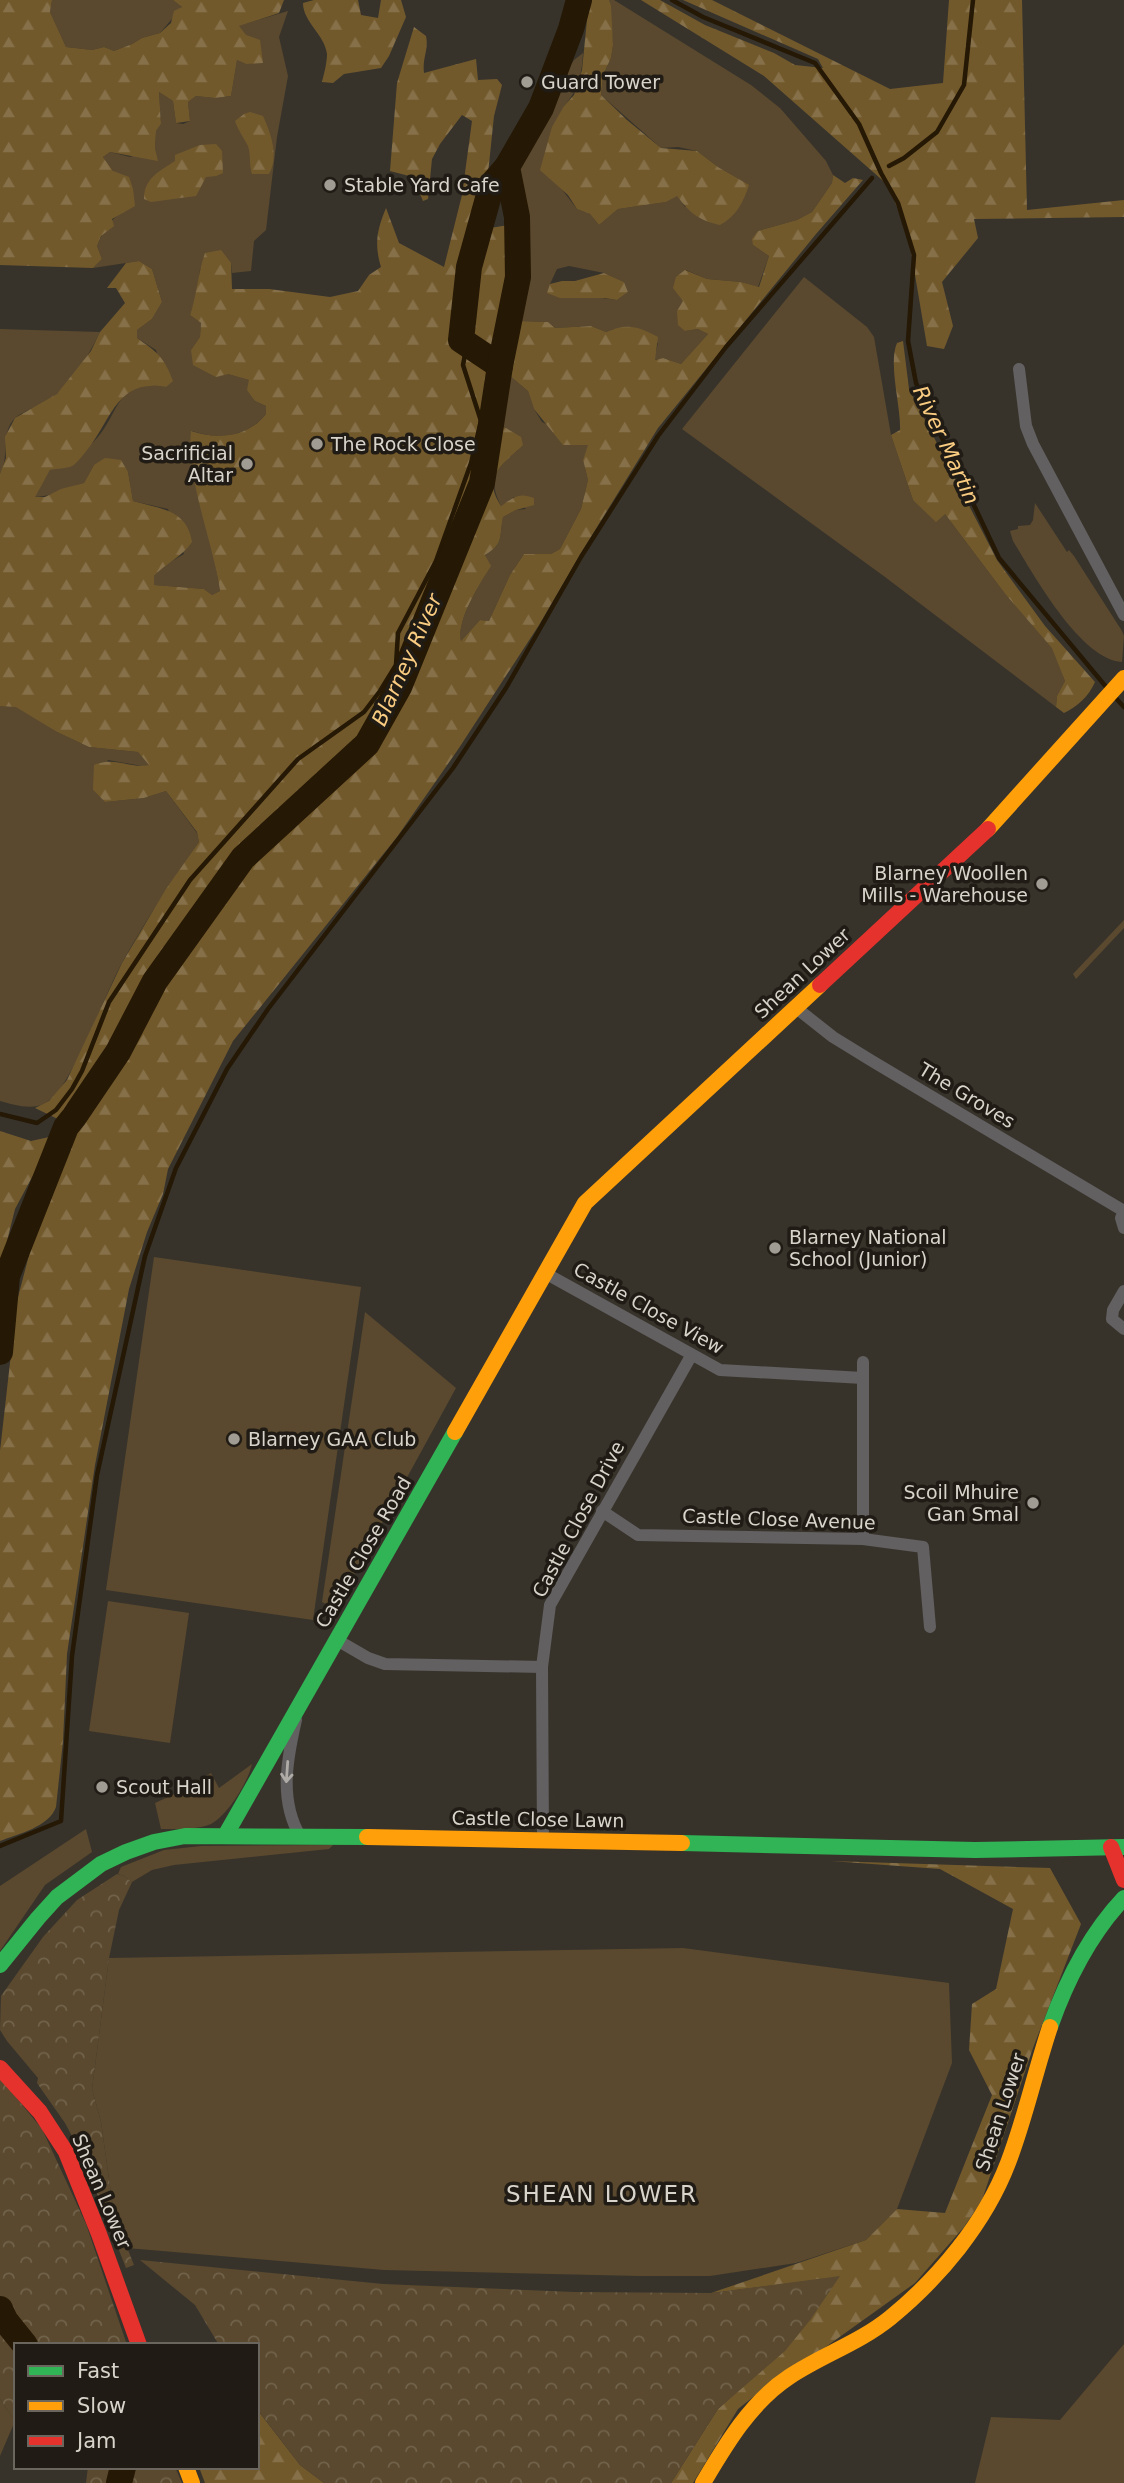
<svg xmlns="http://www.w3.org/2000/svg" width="1124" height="2483" font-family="'DejaVu Sans',sans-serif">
	<defs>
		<pattern id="forest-firs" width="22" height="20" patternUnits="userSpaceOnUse" patternTransform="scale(1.75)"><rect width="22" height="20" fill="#72592c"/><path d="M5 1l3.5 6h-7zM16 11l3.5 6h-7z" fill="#867049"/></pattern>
		<pattern id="park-crowns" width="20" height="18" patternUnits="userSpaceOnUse" patternTransform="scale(1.75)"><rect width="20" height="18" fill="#5a492e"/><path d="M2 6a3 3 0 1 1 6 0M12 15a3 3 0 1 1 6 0" fill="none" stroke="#71624b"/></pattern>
	</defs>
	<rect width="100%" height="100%" fill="#37332b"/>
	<!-- grass -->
	<g fill="#5a492e" fill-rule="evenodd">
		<polygon points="52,0 173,0 182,7 160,33 142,38 132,44 114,51 104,47 92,50 66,47 50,12"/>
		<path d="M609 0H614L751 85 780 108 826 161 833 175 832 183 812 212 797 220 758 231 753 245 769 256 758 287 741 282 707 279 686 270 677 291 683 301 685 331 698 329 708 334 681 364 663 358 654 360 658 343 614 329 606 332 591 326 555 328 548 322 518 321 522 278 523 224 513 170 515 164 522 159 523 150 553 103 564 75 574 60 583 53C582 74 578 91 564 106L560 187 577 209 590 214 599 225 618 209 666 202 677 195 685 207 748 185 718 167 697 151 678 147 661 148 601 95 603 75 611 58 613 45ZM569 266 604 273 624 282 628 292 617 300 602 298H560L550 284 557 269Z"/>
		<path d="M288 11 279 37 288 76 277 137 266 230 254 241 251 271 232 273 231 263 200 269 198 291 190 315 201 323 200 337 191 350 228 374 249 380 255 401 266 406V414C247 437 219 440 192 431L220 591 212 595 204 589 154 585V576L165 565 184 554 168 509 133 501 128 472 94 465 84 483C67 487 51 497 34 497L50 470 56 468C69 459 87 450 97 438 121 410 116 378 166 387L156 350 137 338V330L152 319 162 302 152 269 139 261 93 268 102 259 97 246C103 231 110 220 123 211L113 171 103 157 110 152 130 157 155 149 156 131 161 124 159 92 173 101 176 123 183 124 190 121 188 102 196 96 215 98 231 96 237 60 246 64 263 62 238 26Z"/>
		<polygon points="804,277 867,327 874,337 891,435 913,500 945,514 1006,595 1053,648 1065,681 1057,696 1056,707 885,577 682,429"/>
		<path d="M0 329 100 332C90 353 75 378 57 394 46 404 23 411 15 418 0 433 10 457 0 474Z"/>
		<path d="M504 371 528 391 534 409 542 422 589 444 583 460 588 480 581 509 560 549 551 554H524L510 575 489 621 480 620 461 641C456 621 480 584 490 566L485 555C504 544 499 537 503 517L516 510 526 509 514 497 501 506C487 477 495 469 518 450L498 430 490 429Z"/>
		<path d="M1035 503 1067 552 1069 550 1074 556 1122 631 1124 636 1122 662C1080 659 1034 575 1013 541L1010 531 1018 529V526L1030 525 1033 520Z"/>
		<path d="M0 706H16L57 732 89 747 138 752 150 765 142 766 108 760 93 790 105 802 144 798 166 791 197 833 199 842C172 881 146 920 123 961 105 992 73 1086 47 1102 33 1111 15 1105 0 1101Z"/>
		<polygon points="1124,920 1124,928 1076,979 1073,974"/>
		<polygon points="154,1257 361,1287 313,1620 106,1590"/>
		<polygon points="365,1312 456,1388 335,1609 322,1602"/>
		<polygon points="108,1601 189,1613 170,1743 89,1731"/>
		<path d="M252 1764C248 1782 228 1815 211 1824 197 1830 176 1829 161 1829L155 1803 185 1789 211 1773 219 1788Z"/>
		<polygon points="86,1829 92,1852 45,1885 0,1951 0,1886"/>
		<polygon points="333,1845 329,1849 174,1865 152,1870 132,1882 124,1876 118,1874 121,1867 164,1850 201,1846"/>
		<polygon points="683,1948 949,1983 952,2063 897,2209 866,2240 796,2263 710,2276 640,2276 384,2270 127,2248 114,2215 101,2122 92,2089 109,1958"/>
		<polygon points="1124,2344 1124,2483 975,2483 991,2417 1060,2420"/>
		<polygon points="0,2399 15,2421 0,2456"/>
	</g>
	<!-- forest -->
	<g fill="url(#forest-firs)">
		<polygon points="0,0 52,0 50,12 66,47 92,50 104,47 114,51 132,44 142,38 160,33 171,23 174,11 182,7 173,0 284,0 279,13 239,26 246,35 260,40 263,63 246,64 237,60 231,96 215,98 196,96 188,102 190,121 176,123 173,101 159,92 161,124 156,131 155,149 158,161 110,152 103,157 113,171 129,177 133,189 135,206 112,219 114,226 101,236 97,246 102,259 93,268 0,265"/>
		<path d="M314 0H358L361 15 378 18 381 0H401L406 17 389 56 381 68 344 74 333 83 322 82C324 74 327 63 327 54 325 35 303 22 303 3Z"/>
		<path d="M589 0H609L611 6 613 45 611 58 603 75 601 95 627 120 661 148 697 151 718 167 749 185C743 203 736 216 720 225 698 220 690 213 677 196L666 202 618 209 599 225 590 214 577 209 568 195 540 170 552 127 564 106 574 95 582 70Z"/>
		<polygon points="641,0 660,0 705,25 774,53 795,65 823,68 818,59 683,0 712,0 890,89 943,83 949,0 1022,0 1027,210 1124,200 1124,217 974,219 978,238 942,282 953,326 944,349 927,346 909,239 889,186 764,76"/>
		<path d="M414 27 426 36C429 50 422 58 424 73L476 59 478 80 497 79 502 85 494 116 487 183 458 299 469 297 482 241 490 228 509 225 511 258 506 319 490 383 476 476 415 639 366 744 239 857 157 974 117 1048 64 1122 35 1108 49 1101 67 1080 122 963 166 889 199 842 197 832 166 791 144 798 105 802 93 790 94 765C117 756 128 769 149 765L138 752 89 747 57 732 16 707 0 706V474L6 458 5 437 15 418 57 394 91 351 100 332 125 303 116 288H107L126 263 139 261 152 269 162 302 152 319 137 330V338C157 352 164 357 173 381L166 387C117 378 112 419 87 450 83 455 77 463 72 466 66 469 57 468 50 470L35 497H45L61 489 84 483 94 465 105 458 121 460 128 472 133 501C160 509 187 509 192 542 182 557 166 563 154 576V585L204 589 212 595 220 591C213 541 186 479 191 431 218 440 248 437 266 414V406L255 401 247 390 249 380 228 374 216 377 193 365 191 350 200 337 201 323 190 315C197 295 198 273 205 253L221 250 231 263 232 289H269L330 297 358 291 369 275 381 267C374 244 377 230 386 208L399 243 444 267 462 195 472 121 462 115 440 144 432 159 428 199 423 201 413 177 390 171 397 83Z"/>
		<path d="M250 112 263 116C271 134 279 156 269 174H252C249 165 251 154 248 146 244 138 238 130 235 121L244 114Z"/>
		<path d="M216 144 222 151 223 173 216 176 206 177 196 196 151 202 144 199C144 178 160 171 175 161V155L200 145Z"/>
		<path d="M833 175 845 183 853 178 863 180 816 234 658 428 581 553 539 625 459 748 397 837 233 1041 168 1169 163 1194 147 1232 129 1289 95 1465 67 1654 63 1741 56 1807C49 1827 18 1834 0 1841V1451L17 1301 34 1236 68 1146 170 969 208 914 270 840 354 764 370 746 383 725 420 643 484 481 490 429 506 428 521 437 523 445C503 465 481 475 501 506 514 497 519 492 534 498V505L516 510 503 517C499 537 504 544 485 555L491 566C480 583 456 621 461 641L480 620 489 621 510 575 524 554H551L560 549 581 509 588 480 583 460 588 445H563L534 409 528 391 504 371 510 344 518 321 548 322 555 328 591 326 606 332C627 323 638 326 658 337L655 360 663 358 681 364 708 334 698 329 685 331 678 325 677 311 683 301 673 288 676 277 685 270 707 279 741 282 759 287 769 256 753 245 752 239 758 231 797 220 812 212 832 183Z"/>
		<polygon points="604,273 624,282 628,292 617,300 605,298 560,298 547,293 550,284 562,281 575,281"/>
		<path d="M903 341 909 389 997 560 1045 626 1095 682C1089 696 1077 707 1064 713L1056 707 1057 696 1065 681 1052 648 1006 595 945 514 936 522 913 500 891 435 900 430C901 406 888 364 897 343Z"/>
		<polygon points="0,1131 31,1141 54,1136 15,1209 0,1269"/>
		<polygon points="831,1861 1050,1868 1081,1924 1033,2048 982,2200 964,2227 915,2283 813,2356 778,2377 738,2409 693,2483 671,2483 718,2409 749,2381 839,2277 711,2293 866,2240 897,2209 945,2213 992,2095 969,2050 972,2004 996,1989 1013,1909 940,1869"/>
		<polygon points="259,2412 300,2465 324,2483 205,2483 199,2467 257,2467 257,2413"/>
	</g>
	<!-- park -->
	<g fill="url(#park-crowns)">
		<polygon points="117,1874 124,1876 132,1882 119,1910 109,1958 92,2089 101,2122 114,2215 134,2265 126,2268 81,2153 65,2123 37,2083 38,2078 7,2041 0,2030 1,1996 43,1937 77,1900"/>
		<polygon points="0,2078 42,2129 86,2224 127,2345 16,2345 15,2421 0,2399"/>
		<polygon points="140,2260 383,2284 574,2292 711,2293 840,2276 811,2319 785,2351 718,2409 671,2483 324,2483 300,2465 257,2409 257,2345 219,2345 195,2305"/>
		<polygon points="88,2467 175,2467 182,2483 86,2483"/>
	</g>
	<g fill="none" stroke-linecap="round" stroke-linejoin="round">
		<!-- stream -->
		<g stroke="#251804" stroke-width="4.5">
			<polyline points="672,0 703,17 815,63 859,124 881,173 898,203 914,255 908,341 916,383 999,558 1107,688"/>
			<polyline points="889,166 904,158 937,132 964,85 973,0"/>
			<polyline points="1113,695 1124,707"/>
			<polyline points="0,1114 37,1123 56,1110 72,1089 82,1071 109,1002 190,880 298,759 364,712 380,691 396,665 398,633 436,561 471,463 481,421 463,365 467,344"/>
			<polyline points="0,1846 61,1821 72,1656 97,1475 145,1256 176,1168 227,1069 268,1009 453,768 506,688 581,557 658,436 726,347 872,178"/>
		</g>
		<!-- river -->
		<g stroke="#251804" stroke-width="26">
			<polyline points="500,366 461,340 469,267 492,184 507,167"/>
			<polyline points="0,1352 7,1276 66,1127 74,1117 118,1052 155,981 243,858 367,744 399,687 482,483 500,366 518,277 517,217 507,167 541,108 571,29 579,0"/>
			<polyline points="0,2309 5,2320 25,2345"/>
			<polyline points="119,2483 123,2467"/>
		</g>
		<!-- street -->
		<g stroke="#626061" stroke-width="12">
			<polyline points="1019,369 1026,426 1033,444 1124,615"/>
			<polyline points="795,1007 833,1037 872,1061 1124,1211"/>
			<polyline points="1124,1211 1121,1218 1124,1228"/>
			<polyline points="545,1273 720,1370 863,1378"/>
			<polyline points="1124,1291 1113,1310 1112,1319 1124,1329"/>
			<polyline points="602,1511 638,1535 863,1539 923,1547 930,1627"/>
			<polyline points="863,1539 863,1362"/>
			<polyline points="337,1640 368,1658 385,1664 542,1667"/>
			<path d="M296 1720C287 1759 279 1800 300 1836"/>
			<polyline points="543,1840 542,1667 550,1605 691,1356"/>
		</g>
		<!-- fast -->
		<g stroke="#30b455" stroke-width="16">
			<polyline points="225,1836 455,1432"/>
			<polyline points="682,1843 975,1850 1124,1847"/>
			<polyline points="0,1965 38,1918 57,1897 101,1864 126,1852 154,1842 185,1836 367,1837"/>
			<path d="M1050 2027C1067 1979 1089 1935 1124 1898"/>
		</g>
		<!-- slow -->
		<g stroke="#ff9f0a" stroke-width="16">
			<polyline points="988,829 1124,678"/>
			<polyline points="455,1432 585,1203 820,985"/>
			<polyline points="367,1837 682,1843"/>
			<polyline points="186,2467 192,2483"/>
			<path d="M703 2483C726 2444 751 2402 789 2377 822 2355 859 2343 890 2318 939 2278 985 2223 1008 2163 1025 2119 1035 2072 1050 2027"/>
		</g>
		<!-- jam -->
		<g stroke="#e5322d" stroke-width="16">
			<polyline points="820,985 988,829"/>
			<polyline points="1111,1847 1124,1880"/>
			<polyline points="0,2068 40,2112 66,2152 99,2234 139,2345"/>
		</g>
	</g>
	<!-- one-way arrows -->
	<defs><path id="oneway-shaft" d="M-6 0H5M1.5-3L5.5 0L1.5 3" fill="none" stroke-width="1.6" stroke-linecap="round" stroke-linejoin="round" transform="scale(1.75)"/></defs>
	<use stroke="#afaba6" href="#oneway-shaft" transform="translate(287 1772) rotate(94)"/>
	<!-- markers -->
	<g fill="#a09c93" stroke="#201c15" stroke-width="2.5">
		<circle cx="527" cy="82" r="7"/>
		<circle cx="330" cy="185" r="7"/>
		<circle cx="317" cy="444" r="7"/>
		<circle cx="247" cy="464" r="7"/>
		<circle cx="1042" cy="884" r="7"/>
		<circle cx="775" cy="1248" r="7"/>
		<circle cx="234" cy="1439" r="7"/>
		<circle cx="1033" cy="1503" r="7"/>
		<circle cx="102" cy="1787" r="7"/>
	</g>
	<g text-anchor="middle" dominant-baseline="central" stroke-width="7" stroke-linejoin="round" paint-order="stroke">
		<!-- poi labels -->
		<g font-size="19" fill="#d9d4cb" stroke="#201c15" text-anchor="start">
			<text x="541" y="82">Guard Tower</text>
			<text x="344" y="185">Stable Yard Cafe</text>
			<text x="331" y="444">The Rock Close</text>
			<text x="233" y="453" text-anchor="end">Sacrificial<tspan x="233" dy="22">Altar</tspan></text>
			<text x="1028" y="873" text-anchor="end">Blarney Woollen<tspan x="1028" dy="22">Mills - Warehouse</tspan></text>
			<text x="789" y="1237">Blarney National<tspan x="789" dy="22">School (Junior)</tspan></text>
			<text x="248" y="1439">Blarney GAA Club</text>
			<text x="1019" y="1492" text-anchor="end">Scoil Mhuire<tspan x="1019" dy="22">Gan Smal</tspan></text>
			<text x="116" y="1787">Scout Hall</text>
		</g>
		<!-- street labels -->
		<g font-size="19" fill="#d9d4cb" stroke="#201c15">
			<text transform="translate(802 973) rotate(-43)">Shean Lower</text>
			<text transform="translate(967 1095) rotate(31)">The Groves</text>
			<text transform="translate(649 1308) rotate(29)">Castle Close View</text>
			<text transform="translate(578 1519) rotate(-62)">Castle Close Drive</text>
			<text transform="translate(779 1519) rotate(2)">Castle Close Avenue</text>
			<text transform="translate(363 1552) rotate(-60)">Castle Close Road</text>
			<text transform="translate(538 1819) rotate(1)">Castle Close Lawn</text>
			<text transform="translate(1000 2112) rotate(-72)">Shean Lower</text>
			<text transform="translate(102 2191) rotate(67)">Shean Lower</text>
		</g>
		<!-- water labels -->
		<g font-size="21" font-style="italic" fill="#facc81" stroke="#201c15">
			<text transform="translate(946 445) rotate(65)">River Martin</text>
			<text transform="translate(407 660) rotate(-66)">Blarney River</text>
		</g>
		<!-- quarter labels -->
		<g font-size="23" letter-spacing="2" fill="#d9d4cb" stroke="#201c15">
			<text x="602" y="2194">SHEAN LOWER</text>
		</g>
	</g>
	<!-- legend -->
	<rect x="14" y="2343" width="245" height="126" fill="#201c15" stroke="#6a665e" stroke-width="2"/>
	<rect x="28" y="2366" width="35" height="10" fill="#30b455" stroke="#6a665e" stroke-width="2"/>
	<text x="77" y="2378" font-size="21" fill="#d9d4cb">Fast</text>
	<rect x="28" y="2401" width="35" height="10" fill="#ff9f0a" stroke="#6a665e" stroke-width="2"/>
	<text x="77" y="2413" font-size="21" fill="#d9d4cb">Slow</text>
	<rect x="28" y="2436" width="35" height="10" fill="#e5322d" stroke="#6a665e" stroke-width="2"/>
	<text x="77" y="2448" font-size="21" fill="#d9d4cb">Jam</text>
</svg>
